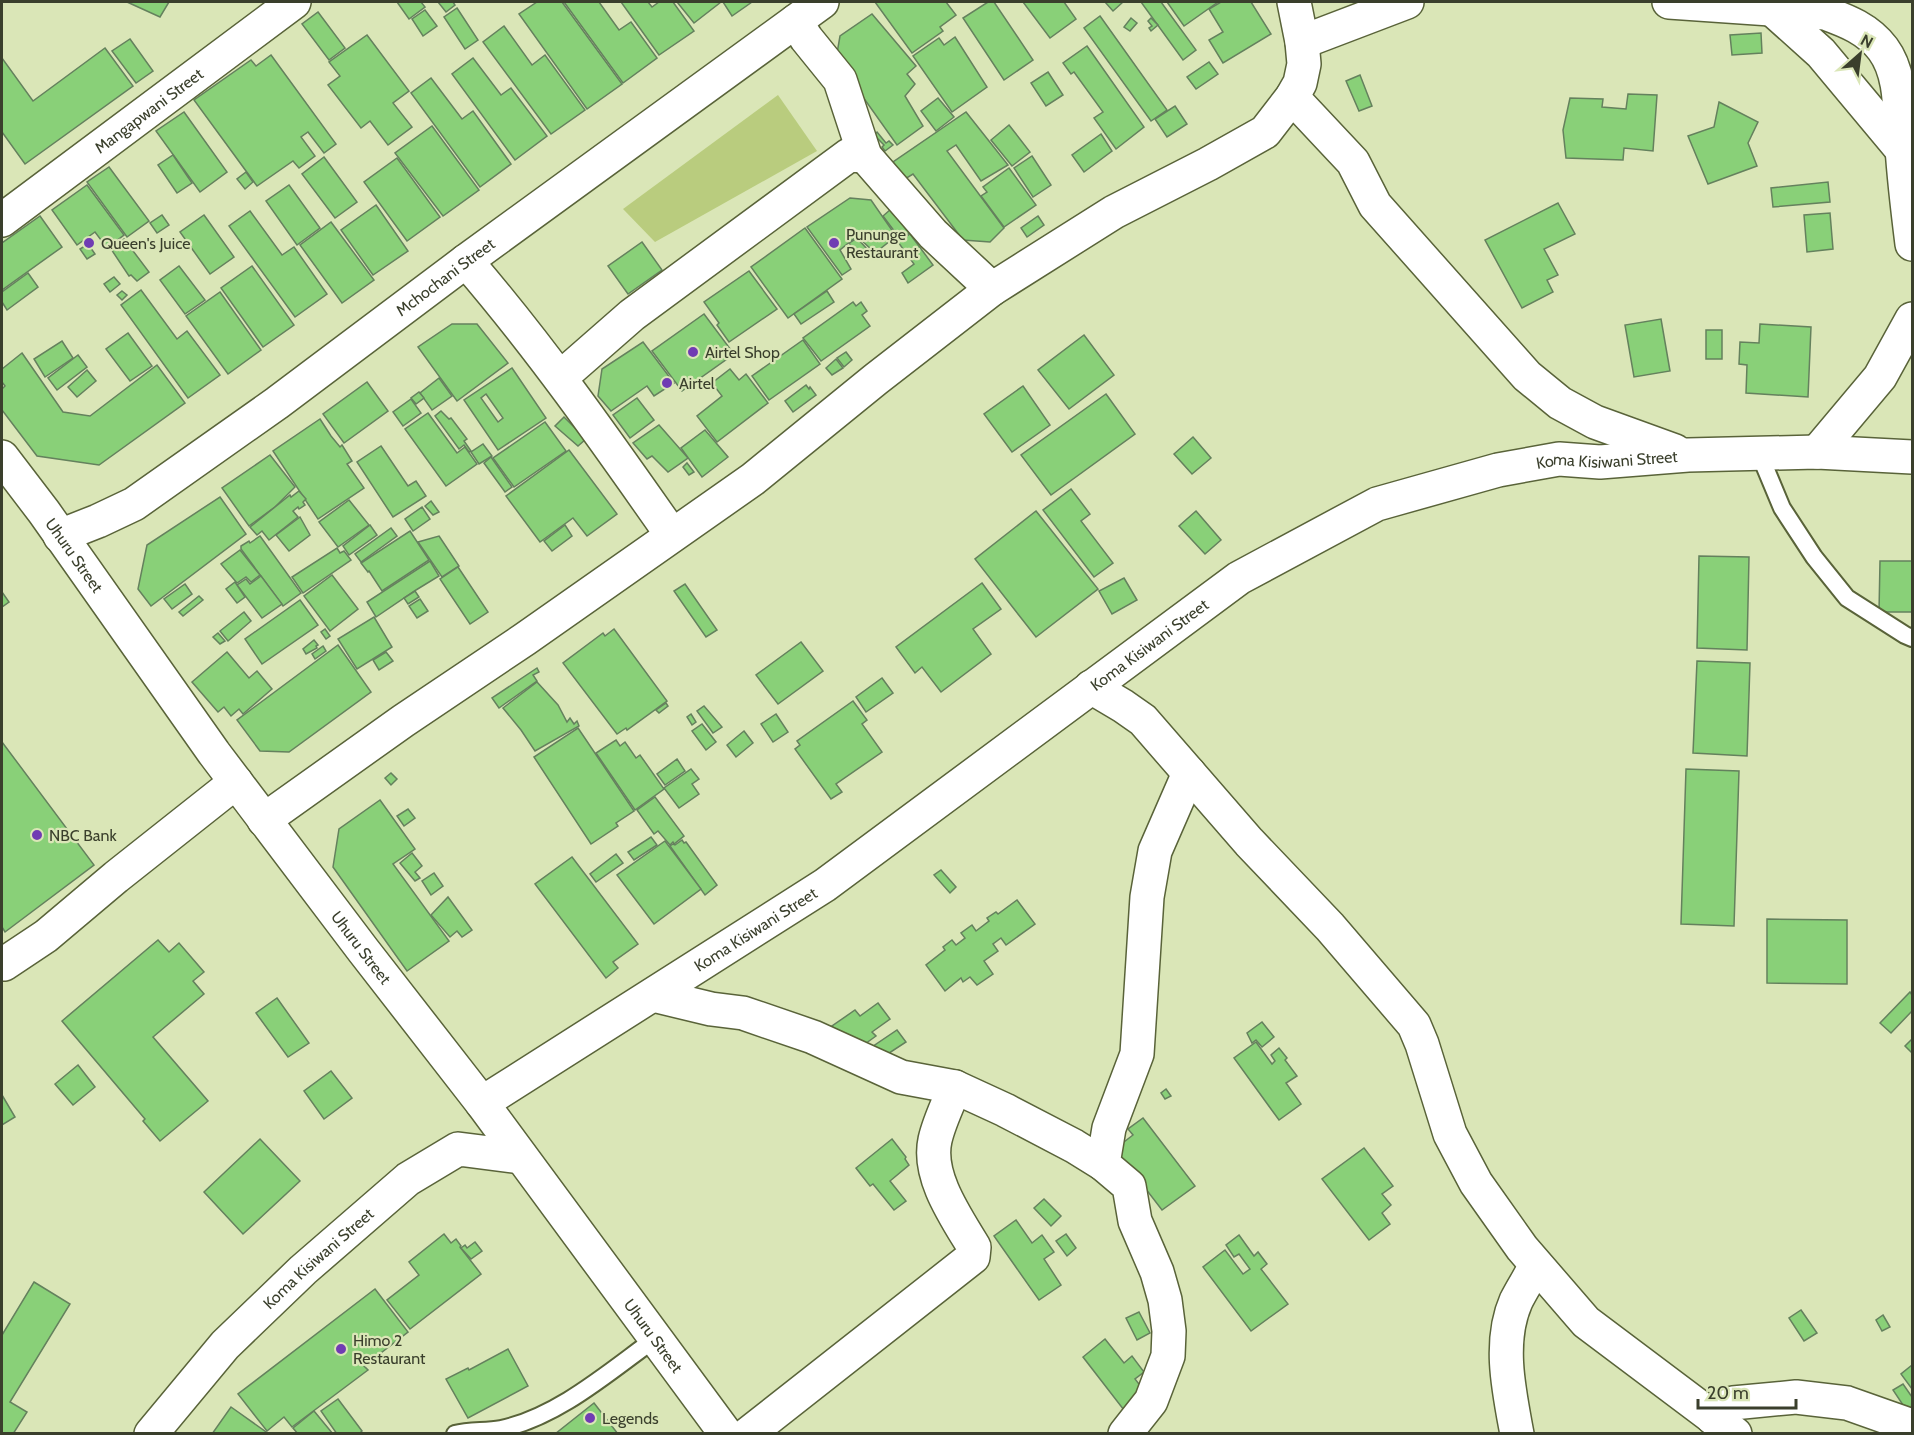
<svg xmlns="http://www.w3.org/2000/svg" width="1914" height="1435" font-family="Cabin,sans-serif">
	<rect width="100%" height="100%" fill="#dae6b7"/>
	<!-- green -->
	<polygon fill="#b9cc7e" points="778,95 817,151 655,242 623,209"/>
	<!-- building -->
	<g fill="#89d078" stroke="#64815d" stroke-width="1.5" fill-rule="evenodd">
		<polygon points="127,2 169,2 160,17"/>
		<polygon points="397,2 421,2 425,7 409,19"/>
		<polygon points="438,2 453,2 455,5 446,12"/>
		<polygon points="537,2 562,2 622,84 587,109 519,14"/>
		<polygon points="564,2 599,2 619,30 631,22 657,58 623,83"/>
		<polygon points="621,2 648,2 652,7 659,2 673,2 694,31 659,55"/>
		<polygon points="677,2 721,2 694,23"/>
		<polygon points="723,2 752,2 732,16"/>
		<polygon points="875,2 946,2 956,15 940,27 943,31 912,53"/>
		<polygon points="988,2 994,2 1033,60 1004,80 963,18"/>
		<polygon points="1023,2 1064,2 1076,19 1050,38"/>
		<polygon points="1105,2 1123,2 1113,11"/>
		<polygon points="1141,2 1161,2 1196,50 1183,60"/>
		<polygon points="1167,2 1218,2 1184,26"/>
		<polygon points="1221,2 1251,2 1271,34 1223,63 1209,40 1223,32 1209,9"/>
		<polygon points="457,8 478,40 465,49 444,17"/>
		<polygon points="425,10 437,26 423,36 412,19"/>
		<polygon points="318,12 345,48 329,60 302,24"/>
		<polygon points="872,14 916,66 907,74 915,84 905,96 923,126 897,145 836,59 840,36"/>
		<polygon points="1100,16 1167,110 1151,121 1084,28"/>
		<polygon points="1131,18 1137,23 1130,31 1124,27"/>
		<polygon points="1151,18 1158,25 1151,31 1149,28 1152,26 1148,21"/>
		<polygon points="504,26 532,65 545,55 585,110 551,134 483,42"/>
		<polygon points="1761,33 1762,53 1732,55 1730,35"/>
		<polygon points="367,35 409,91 393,103 412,127 388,145 370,121 361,128 328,85 340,76 329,62"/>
		<polygon points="955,37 987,87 952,112 913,56 939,38 944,45"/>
		<polygon points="130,39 153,71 136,83 112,51"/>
		<polygon points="1087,46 1144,127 1116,149 1094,118 1103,112 1074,72 1071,74 1063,63"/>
		<polygon points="105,48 133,86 25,164 2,132 2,58 33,101"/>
		<polygon points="271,55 336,144 324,153 308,132 301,137 315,156 299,168 293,161 257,186 194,100 251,60 256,66"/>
		<polygon points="473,58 501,95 511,88 547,136 515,160 452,74"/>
		<polygon points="1209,62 1218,74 1196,89 1187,77"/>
		<polygon points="1048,72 1063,95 1046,106 1031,83"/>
		<polygon points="1360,75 1372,106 1359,111 1346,81"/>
		<polygon points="431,78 462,119 473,111 511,164 480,187 411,93"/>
		<polygon points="1628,94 1657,95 1653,151 1624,148 1623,160 1566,158 1563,130 1570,98 1603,99 1602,107 1626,109"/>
		<polygon points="938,98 954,117 936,131 921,111"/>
		<polygon points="1719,102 1758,122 1748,143 1757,166 1708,184 1688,136 1714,127"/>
		<polygon points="1175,106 1187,124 1167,137 1155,119"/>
		<polygon points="184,112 227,172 200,192 156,131"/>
		<polygon points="966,112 1008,165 981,181 956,145 947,151 1004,228 990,242 963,240 913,174 905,179 893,162"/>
		<polygon points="1009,125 1030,152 1012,166 991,140"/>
		<polygon points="432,126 479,190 443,216 395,153"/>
		<polygon points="877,132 886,143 889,141 893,145 885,151 882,147 884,145 874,135"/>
		<polygon points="1101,134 1112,151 1084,172 1072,155"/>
		<polygon points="173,155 192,183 177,193 158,165"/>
		<polygon points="1032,156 1051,185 1033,197 1014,168"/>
		<polygon points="324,157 357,202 335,218 302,174"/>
		<polygon points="397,158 440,217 407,241 364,182"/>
		<polygon points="109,167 149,221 127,237 87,182"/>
		<polygon points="1009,168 1036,205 1004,227 981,196 987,192 983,187"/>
		<polygon points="246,172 253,182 245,189 237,179"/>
		<polygon points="1828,182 1830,202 1773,207 1771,188"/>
		<polygon points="87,185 124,235 107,248 95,232 77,245 52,210"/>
		<polygon points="289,185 320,228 297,245 266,201"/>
		<polygon points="850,198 871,200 896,236 875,253 857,236 840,250 851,269 842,275 807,227"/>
		<polygon points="1558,203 1575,234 1544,249 1558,275 1547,280 1553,292 1522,308 1485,240"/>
		<polygon points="376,205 408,251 373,275 341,230"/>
		<polygon points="891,209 909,233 897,242 894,238 898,236 883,216"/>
		<polygon points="250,211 282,255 294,247 327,294 295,317 229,226"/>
		<polygon points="1830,213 1833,249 1807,252 1804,215"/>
		<polygon points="162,215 169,225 157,233 150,223"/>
		<polygon points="204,215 234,257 210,274 180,232"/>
		<polygon points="40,216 62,247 2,290 2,243"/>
		<polygon points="1038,216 1044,225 1027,237 1021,228"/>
		<polygon points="331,222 374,280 342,303 300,245"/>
		<polygon points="805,228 842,279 788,318 751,267"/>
		<polygon points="910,234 933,265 908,283 902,273 914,264 898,242"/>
		<polygon points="857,238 867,249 859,256 849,243"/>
		<polygon points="124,239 149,272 137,281 131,275 129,276 111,249"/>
		<polygon points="642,242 662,270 628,294 608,266"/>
		<polygon points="88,244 95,254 87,259 80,249"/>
		<polygon points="179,266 205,300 185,314 160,280"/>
		<polygon points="252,266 294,325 263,347 221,288"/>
		<polygon points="749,271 777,309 729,342 717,325 719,323 704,302"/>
		<polygon points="28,273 38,287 7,310 2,302 2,292"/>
		<polygon points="114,277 120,284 110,292 104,284"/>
		<polygon points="141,290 177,339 187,331 220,375 188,398 121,305"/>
		<polygon points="122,291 127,295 122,300 117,295"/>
		<polygon points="827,291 834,302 801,324 794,314"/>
		<polygon points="220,292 261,350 228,374 186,316"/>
		<polygon points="853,302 856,306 861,302 867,311 862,315 870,326 821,361 803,338"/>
		<polygon points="704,314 734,354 682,391 652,351"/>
		<polygon points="1661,319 1670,371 1634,377 1625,325"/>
		<polygon points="452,324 477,324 508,363 457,401 418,347"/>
		<polygon points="1760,324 1811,327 1808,397 1746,393 1747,365 1739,364 1740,342 1759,343"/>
		<rect x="1706" y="330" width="16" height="29"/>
		<polygon points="128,333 152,366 130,381 106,349"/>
		<polygon points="1084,335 1114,375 1069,409 1038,370"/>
		<polygon points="803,340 820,364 769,400 752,376"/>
		<polygon points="62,341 73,358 45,377 34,359"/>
		<polygon points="643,342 674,383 654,396 647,386 611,411 598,396 602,369"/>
		<polygon points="846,352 852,360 844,367 837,358"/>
		<polygon points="22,353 63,412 90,416 157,365 185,403 99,465 37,456 2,410 2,389 5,386 2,382 2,369"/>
		<polygon points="78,355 87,367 57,390 48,378"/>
		<polygon points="836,359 843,368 832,375 826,368"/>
		<path d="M512 368 546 418 498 450 464 400ZM486 394 503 418 498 422 481 398Z"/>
		<polygon points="730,369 739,380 746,374 768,403 717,442 697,416 722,396 712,383"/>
		<polygon points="87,370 96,381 77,397 68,387"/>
		<polygon points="439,378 452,396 432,410 420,393"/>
		<polygon points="367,382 388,411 344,443 323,414"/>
		<polygon points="806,385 809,389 810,387 816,395 793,412 785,401"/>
		<polygon points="1023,386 1050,425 1012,452 984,414"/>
		<polygon points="419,392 424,398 416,404 411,398"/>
		<polygon points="1106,394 1135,434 1051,495 1021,455"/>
		<polygon points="637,398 654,420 630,438 613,415"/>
		<polygon points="411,399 421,413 403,426 393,412"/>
		<polygon points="441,411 449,419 451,418 467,439 464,441 471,451 469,452 464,445 459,449 435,416"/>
		<polygon points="428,413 457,453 465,447 477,464 446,486 405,429"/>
		<polygon points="564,417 586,439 578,446 555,426"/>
		<polygon points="320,419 331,436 340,447 342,445 352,461 347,464 364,488 318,519 273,451"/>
		<polygon points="545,422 566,451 514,487 493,458"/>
		<polygon points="659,425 688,458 668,472 652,456 647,459 633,443"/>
		<polygon points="705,430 728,457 702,477 681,448"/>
		<polygon points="1193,437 1211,458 1192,474 1174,454"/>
		<polygon points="483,444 492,456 479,464 471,452"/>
		<polygon points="381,446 408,486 416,481 426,496 393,517 357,462"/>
		<polygon points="569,450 617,514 587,536 573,518 540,542 506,496"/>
		<polygon points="270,455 295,487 275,507 249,526 222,488"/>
		<polygon points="491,457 512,487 505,492 484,463"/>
		<polygon points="687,463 694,472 689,475 683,467"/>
		<polygon points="1071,489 1090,514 1081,521 1113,563 1094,577 1043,510"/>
		<polygon points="299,491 306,499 303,502 305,505 299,509 298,507 293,511 298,517 269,540 262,531 257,535 250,527 290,495 291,497"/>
		<polygon points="220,497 246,534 151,606 138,589 147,545"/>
		<polygon points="349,500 369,525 338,547 319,522"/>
		<polygon points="431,501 439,512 433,515 425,506"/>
		<polygon points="422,507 430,519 413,531 405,519"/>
		<polygon points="1036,511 1098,589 1036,637 975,559"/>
		<polygon points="1196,511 1221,540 1205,554 1179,526"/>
		<polygon points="300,517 310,535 289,551 276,535"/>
		<polygon points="370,525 377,535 349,555 343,546"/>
		<polygon points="565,525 572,536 552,551 544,541"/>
		<polygon points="391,528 397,536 361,562 355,554"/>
		<polygon points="410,531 429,560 382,591 369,571 368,572 361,563"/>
		<polygon points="260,536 301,593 283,606 241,549 241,546 249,541 250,543"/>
		<polygon points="439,536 459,566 442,577 418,542"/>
		<polygon points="337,548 340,553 344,551 351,560 303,593 292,577"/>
		<polygon points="240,550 260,575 251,582 246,577 237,583 221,564"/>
		<polygon points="1699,556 1749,557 1747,650 1697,648"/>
		<polygon points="430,561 439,576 416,590 376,617 367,602"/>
		<polygon points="1880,561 1912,561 1912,612 1879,612"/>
		<polygon points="458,567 488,612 470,624 440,579"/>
		<polygon points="332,575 358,609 330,631 304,596"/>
		<polygon points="261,576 282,604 262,618 237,585 246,579 250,584"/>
		<polygon points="1124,578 1137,600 1112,614 1099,591"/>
		<polygon points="235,582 245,597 237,603 226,589"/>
		<polygon points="982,583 1001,609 973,629 991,654 941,692 922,667 915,673 896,647"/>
		<polygon points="185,584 192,594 172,609 164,599"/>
		<polygon points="685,584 717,630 706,637 674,591"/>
		<polygon points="415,591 419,597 408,604 404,598"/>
		<polygon points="2,592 9,602 2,607"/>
		<polygon points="199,596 203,600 183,616 179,612"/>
		<polygon points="420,599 428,611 417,618 409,606"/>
		<polygon points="300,600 318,625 262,664 245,639"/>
		<polygon points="244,612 251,621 228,641 220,631"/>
		<polygon points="374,617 392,647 357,669 338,639"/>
		<polygon points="325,629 330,636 326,639 321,632"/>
		<polygon points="614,629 667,701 627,730 626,728 617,734 563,663 603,633 605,636"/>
		<polygon points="218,633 225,641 220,644 213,637"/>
		<polygon points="314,640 318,645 316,646 317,648 306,654 303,649"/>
		<polygon points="801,642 823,671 778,704 756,675"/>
		<polygon points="338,645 371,692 289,752 260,751 237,720"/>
		<polygon points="323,646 326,651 315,659 312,654"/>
		<polygon points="227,652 249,678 257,671 272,689 243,714 239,709 231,716 224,707 218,712 192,682"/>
		<polygon points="386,652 393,661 379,670 373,660"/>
		<polygon points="1697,661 1750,663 1747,756 1693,753"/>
		<polygon points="537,668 539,672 533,675 537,681 499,708 492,698"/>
		<polygon points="882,678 893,693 866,712 856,697"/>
		<polygon points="537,682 558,705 567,722 570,718 574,724 577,721 579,726 535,751 521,730 503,708"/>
		<polygon points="853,701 867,720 862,724 882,752 836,784 842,792 831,799 795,749 800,745 797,741"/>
		<polygon points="666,703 668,706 659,713 656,710"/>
		<polygon points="704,706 722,727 713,733 697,711"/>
		<polygon points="691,714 696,722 692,725 687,717"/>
		<polygon points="776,714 788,732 773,742 761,724"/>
		<polygon points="702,724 716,742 706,750 692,731"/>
		<polygon points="578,728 634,811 616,823 618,826 591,844 534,757"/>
		<polygon points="744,731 753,743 736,757 727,745"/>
		<polygon points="616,740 620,746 625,742 636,758 640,755 664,789 635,810 596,753"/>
		<polygon points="2,742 94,865 5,932 2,927"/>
		<polygon points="677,759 685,771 665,785 657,774"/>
		<polygon points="691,769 699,779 692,784 699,794 679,808 664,788"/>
		<polygon points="1686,769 1739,771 1734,926 1681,924"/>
		<polygon points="391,773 397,779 391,785 385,778"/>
		<polygon points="655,797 684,836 674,844 673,842 670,845 658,831 654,834 637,810"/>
		<polygon points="380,800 415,849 393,864 449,941 407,971 333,867 339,829"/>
		<polygon points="408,809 415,818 404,826 397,816"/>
		<polygon points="651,837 657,845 634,860 628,852"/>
		<polygon points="682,840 684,843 686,842 717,885 705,895 670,846 673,844 675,845"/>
		<polygon points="665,841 701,889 654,924 617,875"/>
		<polygon points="412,853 422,866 415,872 420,878 415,881 400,863"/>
		<polygon points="616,854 623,863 596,882 590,874"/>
		<polygon points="572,857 638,944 613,962 618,968 606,978 535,884"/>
		<polygon points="941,870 956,887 950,893 934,875"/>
		<polygon points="434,873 443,886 431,895 422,881"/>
		<polygon points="448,897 472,930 462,937 457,931 450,937 431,915"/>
		<polygon points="1017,900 1035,924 1006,945 1001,938 993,944 998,951 984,961 993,974 977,985 970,977 963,982 961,978 945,991 926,965 945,950 943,947 952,940 956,945 965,938 961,933 972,925 976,931 989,921 987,918 996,912 998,914"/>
		<polygon points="1767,919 1847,920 1847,984 1767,983"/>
		<polygon points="158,940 169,952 179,943 204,972 193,981 204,994 153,1037 208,1101 160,1141 143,1121 145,1119 62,1021"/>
		<polygon points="1910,992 1912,995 1912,1011 1891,1033 1880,1023"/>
		<polygon points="277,998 309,1043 288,1057 256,1013"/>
		<polygon points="878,1003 890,1019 872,1032 876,1036 858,1049 847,1047 832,1026 855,1010 860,1016"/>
		<polygon points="1262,1022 1274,1037 1262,1047 1256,1040 1252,1043 1247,1033"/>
		<polygon points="897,1030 906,1042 874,1063 866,1051"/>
		<polygon points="1912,1039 1912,1053 1905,1046"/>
		<polygon points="1256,1042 1272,1064 1275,1061 1271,1055 1279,1048 1287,1058 1285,1060 1297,1076 1286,1083 1301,1104 1279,1120 1234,1058"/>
		<polygon points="78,1065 95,1087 73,1105 55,1084"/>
		<polygon points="331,1071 352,1098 324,1119 304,1091"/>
		<polygon points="1166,1089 1171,1096 1165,1099 1161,1093"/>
		<polygon points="2,1095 15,1117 2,1125"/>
		<polygon points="1143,1118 1195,1186 1162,1210 1115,1149 1133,1135 1128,1129"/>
		<polygon points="260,1139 300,1181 243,1234 204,1192"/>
		<polygon points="892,1139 906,1157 905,1159 909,1165 890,1181 906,1201 894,1210 873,1184 870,1186 856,1168"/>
		<polygon points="1364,1148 1393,1186 1382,1194 1391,1205 1382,1213 1390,1224 1369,1240 1322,1179"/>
		<polygon points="1044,1199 1061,1216 1051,1226 1034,1208"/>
		<polygon points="1016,1220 1032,1243 1042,1235 1054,1252 1044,1259 1061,1285 1039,1300 994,1236"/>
		<polygon points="444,1234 451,1243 456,1239 461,1246 460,1247 481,1274 410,1329 387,1300 419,1275 409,1262"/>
		<polygon points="1066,1234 1076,1248 1067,1256 1056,1241"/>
		<polygon points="1239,1235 1254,1256 1258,1252 1267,1264 1261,1269 1288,1304 1251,1331 1203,1267 1225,1250 1243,1274 1250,1269 1239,1254 1234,1257 1226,1245"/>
		<polygon points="475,1242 482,1251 471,1259 461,1248 465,1245 467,1248"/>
		<polygon points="34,1282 70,1304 10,1402 27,1412 13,1434 4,1434 2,1432 2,1335"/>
		<polygon points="375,1289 408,1332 364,1366 368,1370 292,1427 284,1417 267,1431 238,1394"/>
		<polygon points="1801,1310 1817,1333 1804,1341 1789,1318"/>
		<polygon points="1139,1312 1150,1333 1137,1340 1126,1318"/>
		<polygon points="1883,1315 1890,1327 1882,1331 1876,1320"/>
		<polygon points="1105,1339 1124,1363 1132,1356 1144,1372 1135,1379 1149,1397 1127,1414 1083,1357"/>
		<polygon points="508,1349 528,1386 468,1418 446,1379 468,1368 469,1370"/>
		<polygon points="1912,1365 1912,1389 1901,1374"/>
		<polygon points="1903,1384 1912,1397 1911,1417 1893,1390"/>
		<polygon points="338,1399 362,1431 359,1434 337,1434 321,1411"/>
		<polygon points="594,1403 618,1434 555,1434"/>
		<polygon points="231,1407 269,1434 212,1434"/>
		<polygon points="314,1411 333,1434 298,1434 293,1428"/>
	</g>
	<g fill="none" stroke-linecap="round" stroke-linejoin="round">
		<defs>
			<g id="lane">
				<polyline points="1759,453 1782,508 1814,557 1847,598 1905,635 1912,638"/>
				<path d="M455 1434C470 1430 486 1432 501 1429 558 1417 610 1371 656 1338"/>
			</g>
			<g id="street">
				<path d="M1669 2 1825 13C1847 21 1868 29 1883 49 1903 76 1899 115 1902 147 1904 179 1908 212 1912 244"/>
				<polyline points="1772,9 1821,53 1902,150"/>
				<polyline points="796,21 806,38 840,80 865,156 933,234 992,289"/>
				<polyline points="1302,42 1407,2"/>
				<polyline points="1292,97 1353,162 1375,205 1527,376 1560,403 1595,422 1675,451"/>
				<path id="s1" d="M2 220 294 2"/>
				<path d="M466 261C541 348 606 441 672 535"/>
				<polyline points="560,378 632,315 849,155 865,156"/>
				<polyline points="1817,452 1880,377 1912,319"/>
				<path id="s2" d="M2 457 44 512 214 753 363 950 482 1103 726 1434"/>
				<path id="s3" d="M60 536 98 521 134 504 277 403 466 261 822 2"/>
				<polyline points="1091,687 1123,706 1143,720 1249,842 1330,927 1414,1025 1422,1044 1450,1134 1476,1183 1522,1248 1586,1322 1735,1434"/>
				<polyline points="264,820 403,721 525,639 753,479 876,379 992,289 1114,212 1208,164 1265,132 1292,97 1300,83 1304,64 1302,42 1294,2"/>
				<polyline points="4,964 46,936 116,877 236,782"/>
				<polyline points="653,995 711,1009 743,1013 813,1037 901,1077 955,1087 1005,1110 1074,1146 1103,1164"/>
				<path id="s4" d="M482 1103 825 885 1239 578 1377 504 1498 470 1559 459 1600 462 1688 455 1817 452 1912 457"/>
				<polyline points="1713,1418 1733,1403 1796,1397 1847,1403 1912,1426"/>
				<path id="s5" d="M151 1434 225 1345 303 1270 408 1179 458 1149 521 1157"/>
				<path d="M748 1434 973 1257 974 1247C956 1217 927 1176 935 1140 939 1122 948 1104 955 1087"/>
				<polyline points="1125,1434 1151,1401 1168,1356 1169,1331 1165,1300 1157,1272 1135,1221 1129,1186 1103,1164 1109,1128 1137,1054 1147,897 1155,851 1189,773"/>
				<path d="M1517 1434C1509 1391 1498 1342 1516 1301 1522 1289 1530 1277 1536 1265"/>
			</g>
		</defs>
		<!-- lane casing -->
		<use href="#lane" stroke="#596339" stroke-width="20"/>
		<!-- street casing -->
		<use href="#street" stroke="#596339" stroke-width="36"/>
		<!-- lane -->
		<use href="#lane" stroke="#fff" stroke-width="16"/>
		<!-- street -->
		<use href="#street" stroke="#fff" stroke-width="33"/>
	</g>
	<!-- markers -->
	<g fill="#703cb3" stroke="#dae6b7" stroke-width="2">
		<circle cx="89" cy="243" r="6"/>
		<circle cx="834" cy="243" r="6"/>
		<circle cx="693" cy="352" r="6"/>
		<circle cx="667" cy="383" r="6"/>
		<circle cx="37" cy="835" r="6"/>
		<circle cx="341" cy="1349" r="6"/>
		<circle cx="590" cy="1418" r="6"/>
	</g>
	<g text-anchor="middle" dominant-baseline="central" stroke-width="4.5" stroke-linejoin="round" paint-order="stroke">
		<!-- street labels -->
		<g font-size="16" fill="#3a3f2c" stroke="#dae6b7">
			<text stroke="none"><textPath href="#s1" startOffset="183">Mangapwani Street</textPath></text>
			<text stroke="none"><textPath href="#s3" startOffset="466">Mchochani Street</textPath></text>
			<text stroke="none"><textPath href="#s4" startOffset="1314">Koma Kisiwani Street</textPath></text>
			<text stroke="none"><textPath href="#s2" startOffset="122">Uhuru Street</textPath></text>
			<text stroke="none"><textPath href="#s4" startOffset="810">Koma Kisiwani Street</textPath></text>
			<text stroke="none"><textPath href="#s4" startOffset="324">Koma Kisiwani Street</textPath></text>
			<text stroke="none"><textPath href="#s2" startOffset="608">Uhuru Street</textPath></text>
			<text stroke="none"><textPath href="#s5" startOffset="243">Koma Kisiwani Street</textPath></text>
			<text stroke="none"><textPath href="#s2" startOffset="1094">Uhuru Street</textPath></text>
		</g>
		<!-- poi labels -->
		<g font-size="16" fill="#3a3f2c" stroke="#dae6b7" text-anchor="start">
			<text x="846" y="234">Pununge<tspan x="846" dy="18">Restaurant</tspan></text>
			<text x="101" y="243">Queen's Juice</text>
			<text x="705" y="352">Airtel Shop</text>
			<text x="679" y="383">Airtel</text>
			<text x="49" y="835">NBC Bank</text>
			<text x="353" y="1340">Himo 2<tspan x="353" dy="18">Restaurant</tspan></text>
			<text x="602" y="1418">Legends</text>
		</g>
	</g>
	<!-- border -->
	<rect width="1914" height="1435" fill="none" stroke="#3a3f2c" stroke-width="6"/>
	<!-- north arrow -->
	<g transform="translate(1860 54) rotate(28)" stroke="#dae6b7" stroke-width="4.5" paint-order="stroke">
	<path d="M0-4.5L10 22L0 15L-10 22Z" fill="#3a3f2c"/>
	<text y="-9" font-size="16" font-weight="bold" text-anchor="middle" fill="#3a3f2c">N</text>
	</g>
	<!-- scale -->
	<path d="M1698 1399v9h98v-9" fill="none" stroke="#3a3f2c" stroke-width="3"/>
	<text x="1707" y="1399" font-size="18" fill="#3a3f2c" stroke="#dae6b7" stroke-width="4.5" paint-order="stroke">20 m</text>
</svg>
